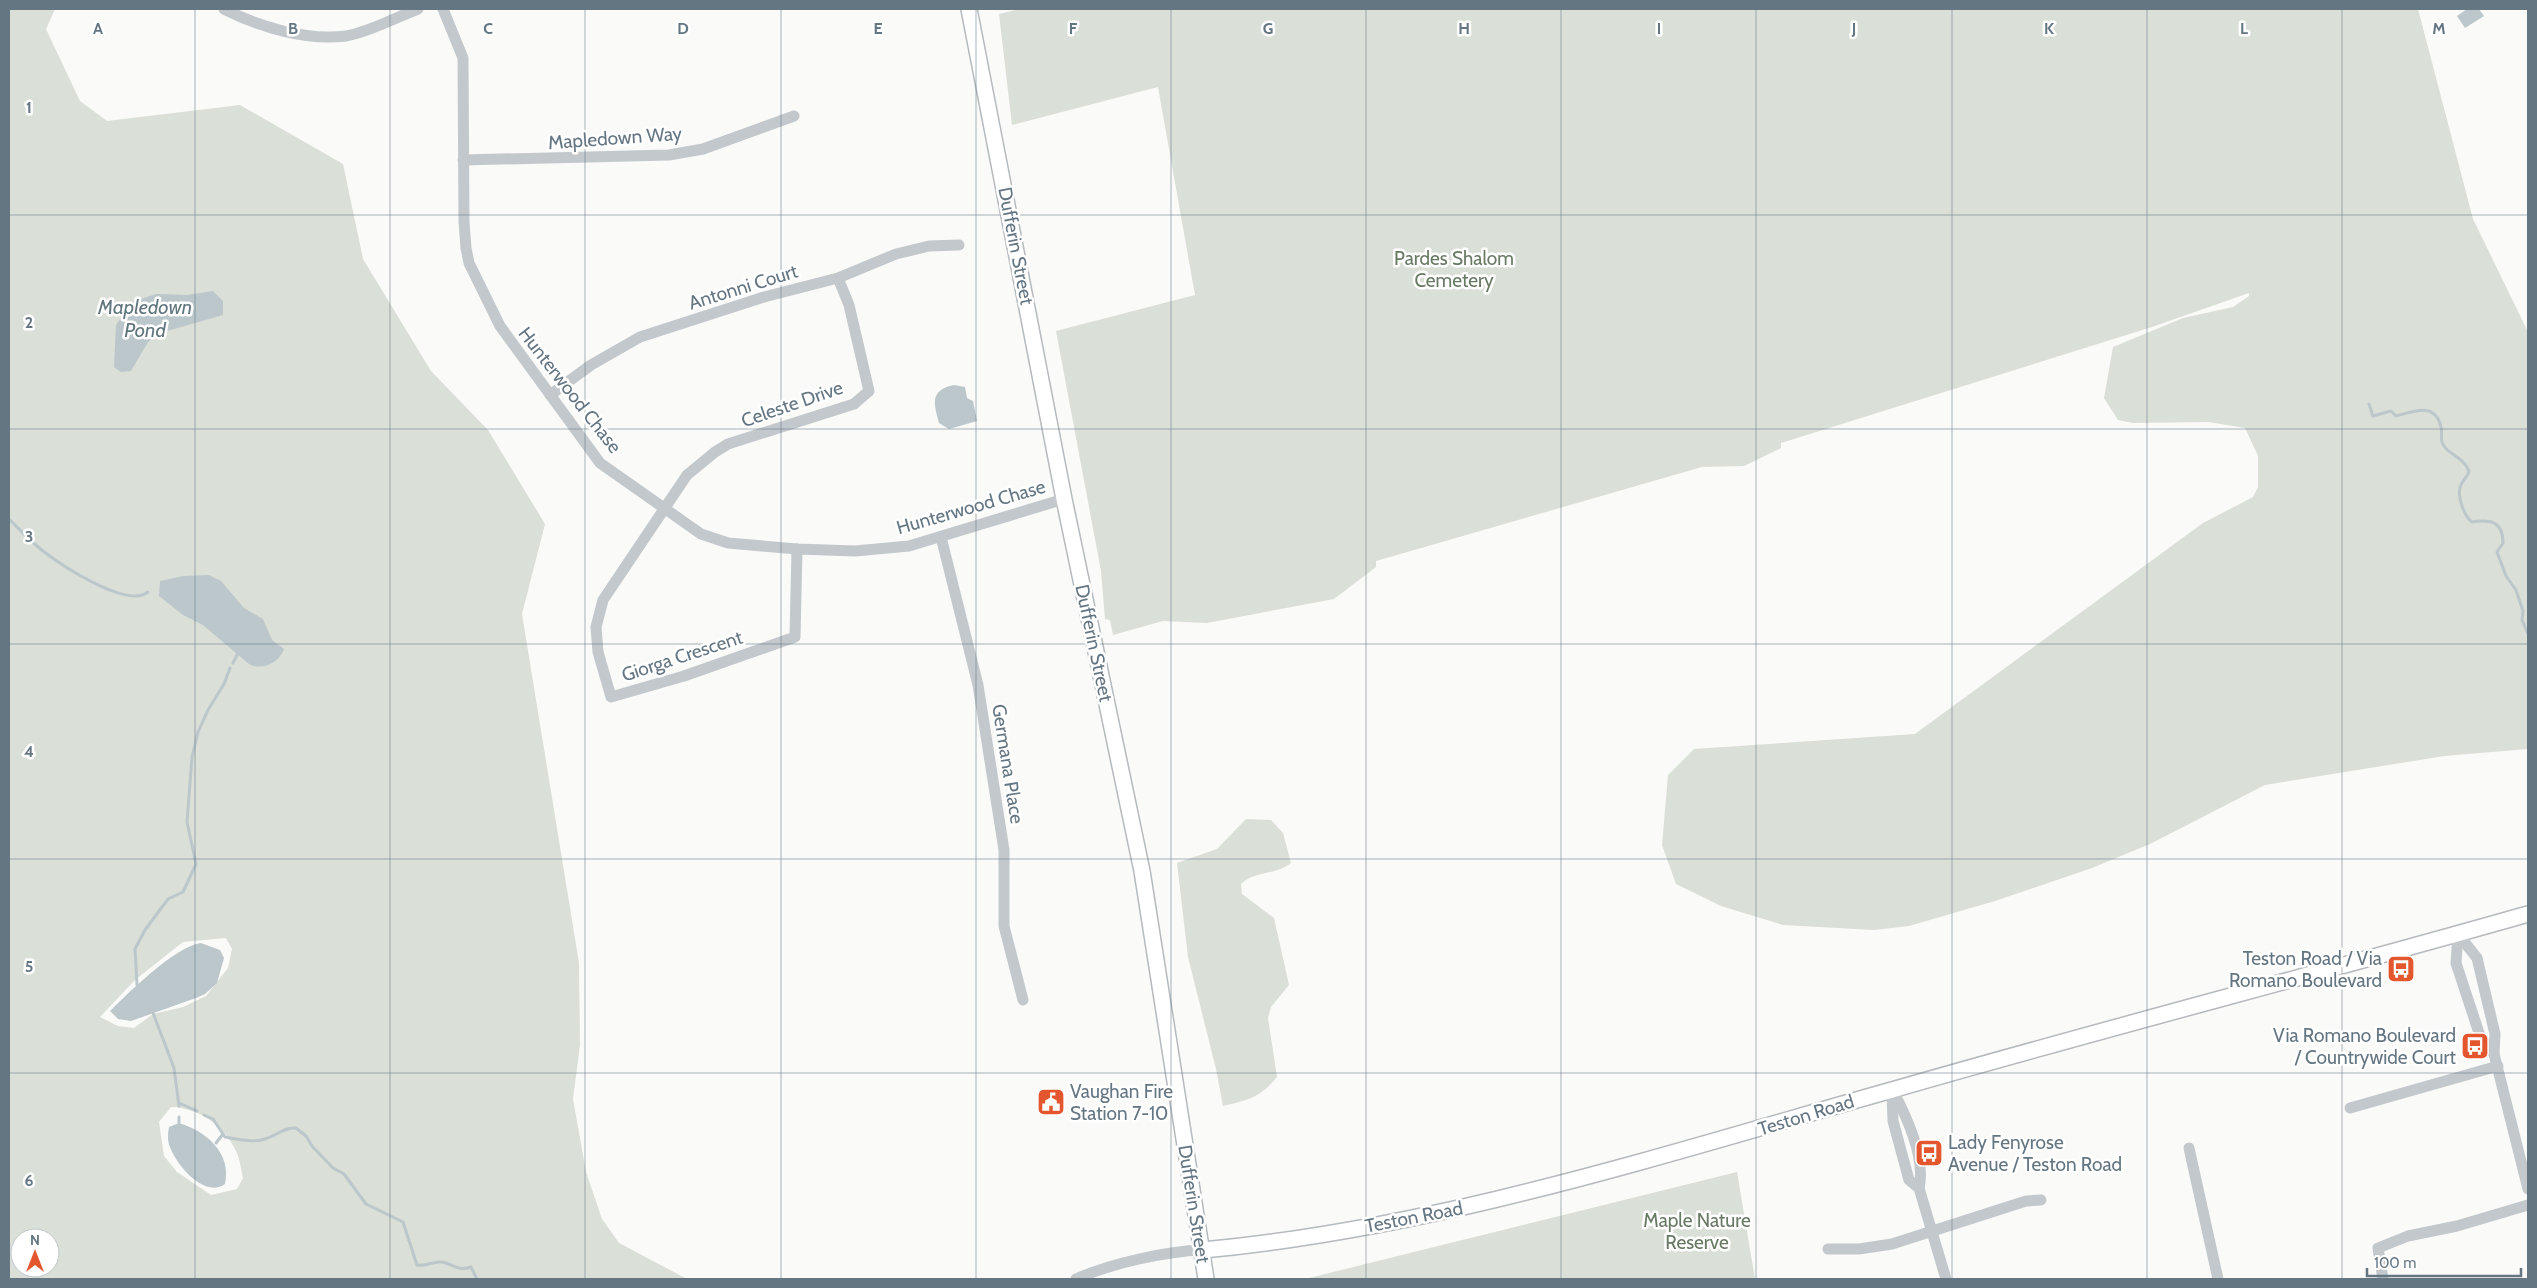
<svg xmlns="http://www.w3.org/2000/svg" width="2537" height="1288" font-family="Cabin,sans-serif">
	<rect width="100%" height="100%" fill="#fafaf8"/>
	<!-- green -->
	<g fill="#dadfd7" fill-rule="evenodd">
		<path d="M9 9H55L46 29 80 101 107 121 240 105 343 164 363 259 431 371 488 430 545 524 522 614 579 963 580 1045 573 1099 586 1172 602 1219 619 1243 687 1279H9ZM226 938 232 949 228 968 206 996 183 1007 153 1014 134 1028 118 1026 100 1017 135 980 183 942ZM171 1107C199 1108 224 1125 236 1151 240 1159 241 1169 243 1178L237 1189 211 1195 177 1172 164 1156 159 1122ZM20 1238H50V1268H20Z"/>
		<polygon points="1020,9 2418,9 2473,219 2528,332 2528,749 2444,756 2265,785 2150,844 2092,868 1995,901 1909,926 1874,930 1783,925 1721,906 1676,884 1662,845 1668,775 1694,749 1915,734 2203,523 2253,497 2258,487 2258,456 2245,428 2209,422 2133,423 2118,420 2104,398 2113,347 2183,318 2233,307 2249,296 2249,293 2152,327 1781,443 1781,448 1744,466 1702,467 1376,561 1376,567 1334,599 1207,623 1163,621 1113,635 1110,620 1105,619 1101,571 1056,331 1195,295 1158,87 1012,125 999,14"/>
		<path d="M1246 819 1271 820 1283 833 1291 863C1277 875 1254 871 1241 884L1242 894 1274 918 1289 985 1271 1007 1268 1018 1277 1077C1260 1098 1248 1100 1223 1106L1216 1069 1188 957 1177 863 1217 849Z"/>
		<polygon points="1737,1172 1755,1279 1305,1279"/>
	</g>
	<!-- water -->
	<g fill="#bbc7cb">
		<polygon points="2467,9 2479,9 2484,16 2465,28 2457,16"/>
		<polygon points="213,291 223,301 223,315 160,333 148,342 131,371 121,372 114,367 116,325 132,302 156,294 187,295"/>
		<path d="M954 385 965 387 967 398 973 401 977 421 949 429 939 423C934 404 929 390 954 385Z"/>
		<path d="M209 575 221 581 244 608 263 619 272 640 284 649C279 663 262 671 249 664L203 625 183 615 159 596 160 581 183 576Z"/>
		<path d="M201 943 220 950 224 958 217 983 205 994 196 998 131 1021 118 1019 110 1011C129 992 176 946 201 943Z"/>
		<path d="M179 1123C206 1131 232 1153 225 1184 204 1199 176 1164 170 1147 167 1140 168 1133 169 1127Z"/>
	</g>
	<g fill="none" stroke-linecap="round" stroke-linejoin="round">
		<!-- stream -->
		<g stroke="#bbc7cb" stroke-width="3">
			<path d="M2369 404 2373 416 2391 411 2396 416C2413 412 2435 401 2441 427 2443 433 2439 440 2444 446 2451 456 2464 458 2469 471 2468 477 2463 479 2461 485 2456 495 2464 516 2472 522 2490 519 2503 521 2503 543L2497 552 2506 576 2516 590 2523 611 2522 620 2528 634"/>
			<path d="M9 519C20 530 31 542 43 551 61 565 127 609 148 592"/>
			<polyline points="233,663 238,653"/>
			<polyline points="137,985 135,949 145,930 168,899 183,892 196,864 187,822 192,757 198,732 208,710 224,684 230,668"/>
			<polyline points="153,1013 174,1068 179,1106"/>
			<polyline points="179,1103 197,1111"/>
			<path d="M204 1115 213 1119 225 1137C237 1139 254 1143 265 1139 276 1136 284 1127 296 1128L306 1136 312 1146 333 1168 344 1174 366 1204 403 1222 417 1265C427 1267 433 1261 441 1262 452 1263 458 1272 471 1267L477 1279"/>
			<polyline points="179,1117 179,1123"/>
			<polyline points="216,1143 223,1134"/>
		</g>
		<defs>
			<g id="major">
				<polyline points="969,9 1064,499 1142,871 1206,1279"/>
				<path d="M1203 1250C1439 1228 1665 1154 1892 1090 2103 1029 2317 974 2528 914"/>
			</g>
		</defs>
		<!-- major casing -->
		<use href="#major" stroke="#b5babe" stroke-width="18"/>
		<!-- minor -->
		<g stroke="#c3c8cc" stroke-width="11">
			<path d="M224 9C259 27 306 41 346 36 367 33 397 17 418 9"/>
			<polyline points="443,9 463,58 464,222 466,248 469,263 500,326 600,463 701,534 728,543 797,549 855,551 909,546 1064,499"/>
			<polyline points="463,160 669,155 703,149 794,116"/>
			<polyline points="550,395 591,365 640,337 764,297 838,278 896,254 929,246 959,245"/>
			<polyline points="941,537 978,685 1004,850 1004,926 1023,1000"/>
			<polyline points="797,549 795,637 684,676 611,697 598,652 596,627 603,600 687,475 715,452 728,444 854,404 869,391 849,305 838,278"/>
			<polyline points="2458,934 2477,958 2495,1034 2494,1054 2528,1189"/>
			<polyline points="2458,934 2456,963 2480,1036 2494,1054"/>
			<path d="M1892 1089C1906 1115 1926 1158 1919 1188L1946 1279"/>
			<polyline points="1892,1093 1893,1121 1909,1180 1919,1188"/>
			<polyline points="2350,1108 2498,1066"/>
			<polyline points="2189,1148 2218,1279"/>
			<polyline points="1828,1249 1859,1249 1892,1244 2026,1201 2041,1200"/>
			<path d="M1076 1279C1109 1264 1166 1251 1203 1250"/>
			<polyline points="2383,1279 2378,1248 2408,1236 2457,1226 2528,1205"/>
		</g>
		<!-- major -->
		<use href="#major" stroke="#fff" stroke-width="15"/>
	</g>
	<!-- grid -->
	<path fill="none" stroke="#657683" stroke-width="1" stroke-opacity="0.55" d="M195 9V1279M390 9V1279M585 9V1279M781 9V1279M976 9V1279M1171 9V1279M1366 9V1279M1561 9V1279M1756 9V1279M1952 9V1279M2147 9V1279M2342 9V1279M9 215H2528M9 429H2528M9 644H2528M9 859H2528M9 1073H2528"/>
	<!-- icons -->
	<defs>
		<symbol id="bus-square" viewBox="-11 -11 22 22"><rect x="-9" y="-9" width="18" height="18" rx="4" fill="#e4572e" stroke="#fff"/><path d="M-5-6H5V4H4V6H2V4H-2V6H-4V4H-5ZM-3.5-4V0h7V-4ZM-3.5 1.2v1.5H-2V1.2ZM2 1.2v1.5H3.5V1.2Z" fill="#fff"/></symbol>
		<symbol id="civic-square" viewBox="-11 -11 22 22"><rect x="-9" y="-9" width="18" height="18" rx="4" fill="#e4572e" stroke="#fff"/><path d="M-.6-6.5H3V-4.5H.6V-3L4-1V1h2V6H-6V1h2V-1L-.6-3ZM-1.2 2.5V6h2.4V2.5Z" fill="#fff"/></symbol>
	</defs>
	<g fill-rule="evenodd">
		<use href="#bus-square" x="2385" y="953" width="32" height="32"/>
		<use href="#bus-square" x="2459" y="1030" width="32" height="32"/>
		<use href="#civic-square" x="1035" y="1086" width="32" height="32"/>
		<use href="#bus-square" x="1913" y="1137" width="32" height="32"/>
	</g>
	<g text-anchor="middle" dominant-baseline="central" stroke-width="5" stroke-linejoin="round" paint-order="stroke">
		<!-- street labels -->
		<g font-size="19" fill="#657683" stroke="#fff">
			<text transform="translate(615 138) rotate(-4)">Mapledown Way</text>
			<text transform="translate(1016 246) rotate(79)">Dufferin Street</text>
			<text transform="translate(743 287) rotate(-17)">Antonni Court</text>
			<text transform="translate(570 390) rotate(52)">Hunterwood Chase</text>
			<text transform="translate(792 404) rotate(-19)">Celeste Drive</text>
			<text transform="translate(971 507) rotate(-16)">Hunterwood Chase</text>
			<text transform="translate(1094 643) rotate(78)">Dufferin Street</text>
			<text transform="translate(682 656) rotate(-18)">Giorga Crescent</text>
			<text transform="translate(1008 764) rotate(81)">Germana Place</text>
			<text transform="translate(1806 1115) rotate(-17)">Teston Road</text>
			<text transform="translate(1194 1204) rotate(81)">Dufferin Street</text>
			<text transform="translate(1414 1217) rotate(-11)">Teston Road</text>
		</g>
		<!-- park labels -->
		<g font-size="19" fill="#687a64" stroke="#fff">
			<text x="1454" y="258">Pardes Shalom<tspan x="1454" dy="22">Cemetery</tspan></text>
			<text x="1697" y="1220">Maple Nature<tspan x="1697" dy="22">Reserve</tspan></text>
		</g>
		<!-- poi labels -->
		<g font-size="19" fill="#657683" stroke="#fff" text-anchor="end">
			<text x="2382" y="958">Teston Road / Via<tspan x="2382" dy="22">Romano Boulevard</tspan></text>
			<text x="2456" y="1035">Via Romano Boulevard<tspan x="2456" dy="22">/ Countrywide Court</tspan></text>
			<text x="1070" y="1091" text-anchor="start">Vaughan Fire<tspan x="1070" dy="22">Station 7-10</tspan></text>
			<text x="1948" y="1142" text-anchor="start">Lady Fenyrose<tspan x="1948" dy="22">Avenue / Teston Road</tspan></text>
		</g>
		<!-- water labels -->
		<g font-size="20" font-style="italic" fill="#60757c" stroke="#fff">
			<text x="145" y="307">Mapledown<tspan x="145" dy="23">Pond</tspan></text>
		</g>
	</g>
	<g font-size="16" text-anchor="middle" font-weight="bold" fill="#657683" stroke="#fff" stroke-width="5" stroke-linejoin="round" paint-order="stroke">
		<text x="98" y="34">A</text>
		<text x="293" y="34">B</text>
		<text x="488" y="34">C</text>
		<text x="683" y="34">D</text>
		<text x="878" y="34">E</text>
		<text x="1073" y="34">F</text>
		<text x="1268" y="34">G</text>
		<text x="1464" y="34">H</text>
		<text x="1659" y="34">I</text>
		<text x="1854" y="34">J</text>
		<text x="2049" y="34">K</text>
		<text x="2244" y="34">L</text>
		<text x="2439" y="34">M</text>
		<text x="29" y="113">1</text>
		<text x="29" y="328">2</text>
		<text x="29" y="542">3</text>
		<text x="29" y="757">4</text>
		<text x="29" y="972">5</text>
		<text x="29" y="1186">6</text>
	</g>
	<!-- border -->
	<rect width="2537" height="1288" fill="none" stroke="#657683" stroke-width="20"/>
	<!-- north arrow -->
	<g transform="translate(35 1253)"><circle r="24" fill="#ffffff" stroke="#c1c8cd"/>
	<path d="M0-4L9 19L0 12L-9 19Z" fill="#e4572e"/>
	<text y="-8" font-size="14" font-weight="bold" text-anchor="middle" fill="#657683">N</text>
	</g>
	<!-- scale -->
	<path d="M2367 1268v8h154v-8" fill="none" stroke="#657683" stroke-width="2.5"/>
	<text x="2374" y="1268" font-size="15" fill="#657683" stroke="#ffffff" stroke-width="4" paint-order="stroke">100 m</text>
</svg>
